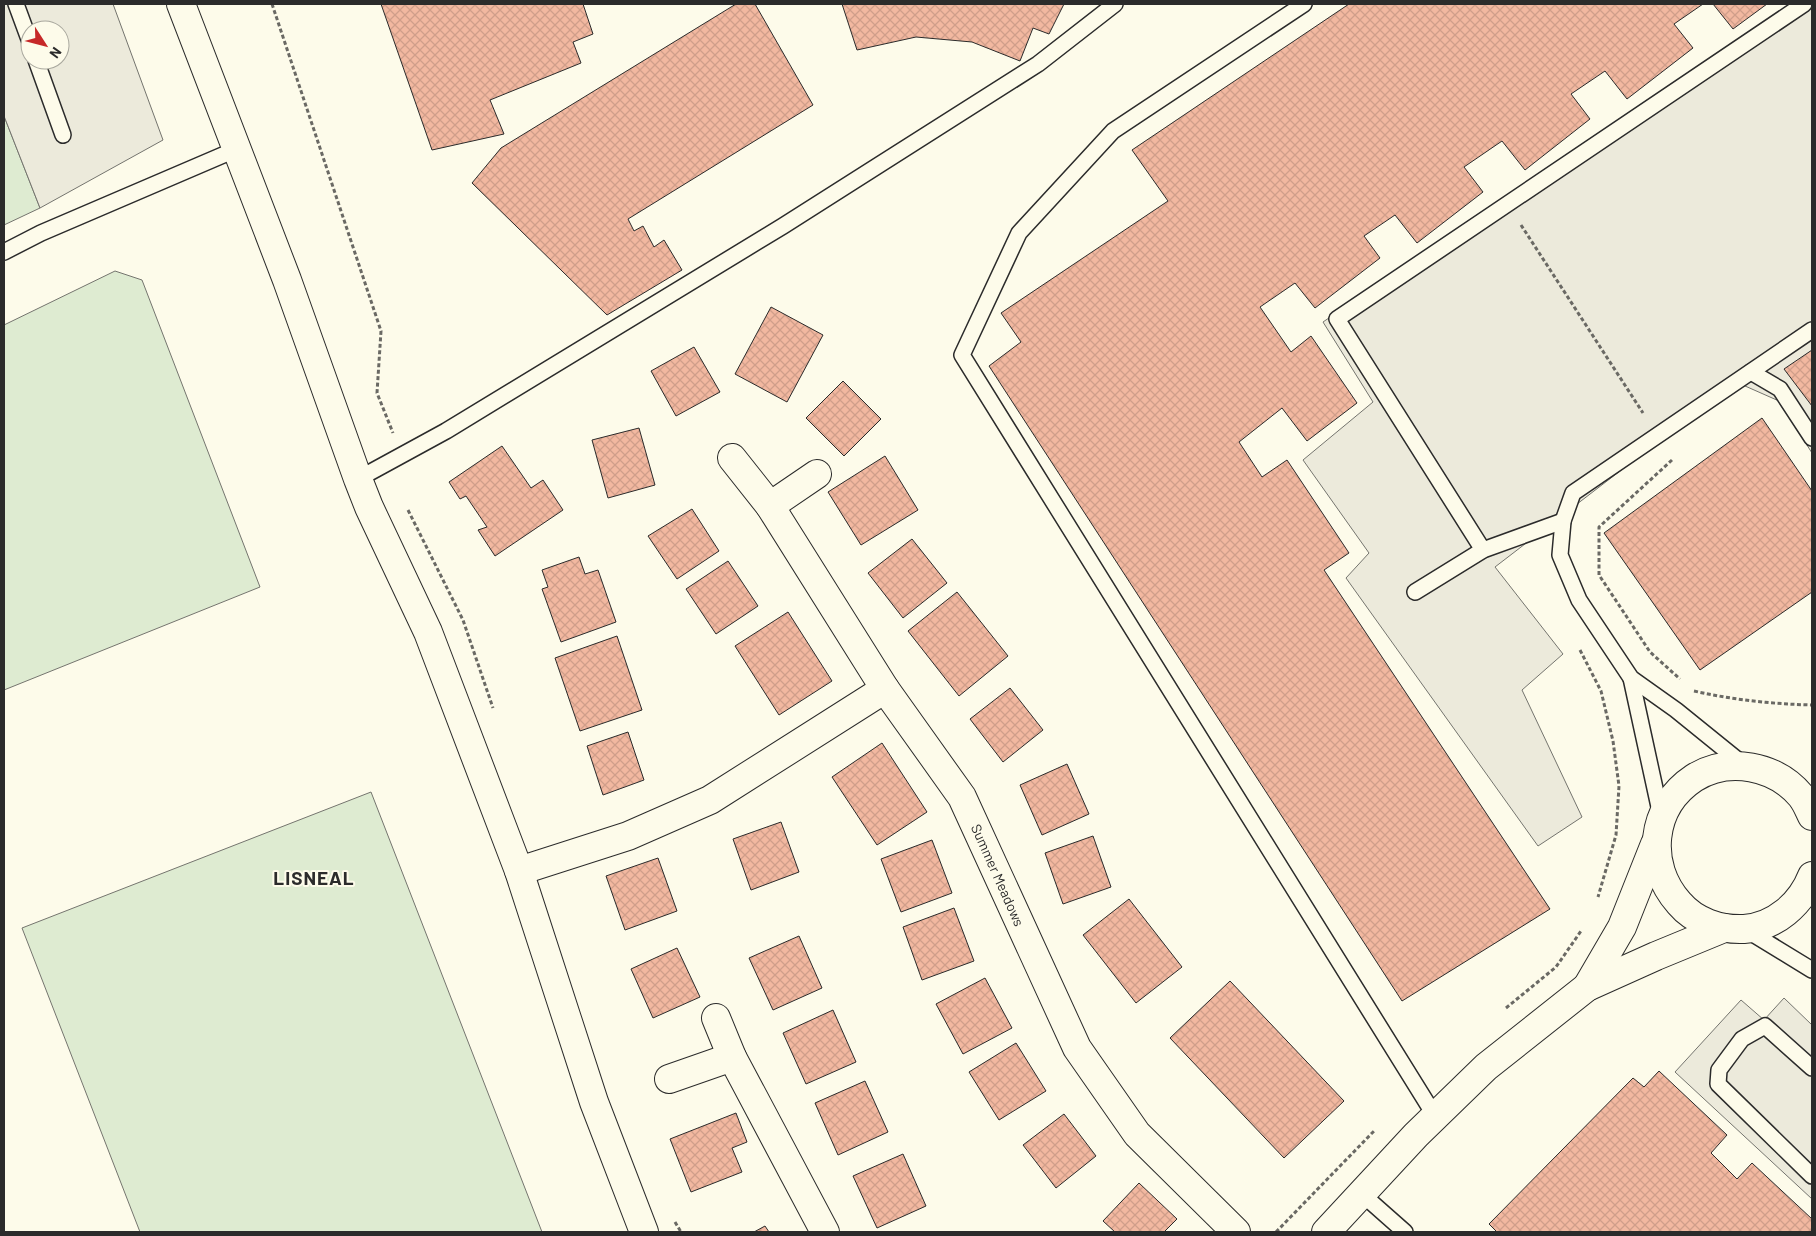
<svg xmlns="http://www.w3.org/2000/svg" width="1816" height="1236" font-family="Barlow,sans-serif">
	<defs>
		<pattern id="building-cross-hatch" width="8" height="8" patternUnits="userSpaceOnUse" patternTransform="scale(1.25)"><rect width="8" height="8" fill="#f2b8a0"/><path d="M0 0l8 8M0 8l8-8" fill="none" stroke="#d09e8a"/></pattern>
	</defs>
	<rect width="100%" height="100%" fill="#fdfbea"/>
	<!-- park -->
	<g fill="#deebd1" stroke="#74746e">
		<polygon points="4,116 40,208 4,225"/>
		<polygon points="115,271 142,280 260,587 4,690 4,325"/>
		<polygon points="371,792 542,1232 140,1232 22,928"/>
	</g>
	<!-- parking -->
	<g fill="#eceadb" stroke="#74746e" fill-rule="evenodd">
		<path d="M4 4H113L163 140 40 208 4 116ZM30 30H60V60H30Z"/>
		<polygon points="1791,4 1812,4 1812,453 1779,401 1736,382 1495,567 1563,654 1522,690 1582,817 1538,846 1346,578 1369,553 1303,460 1373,402 1323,322"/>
		<polygon points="1784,998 1812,1025 1812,1199 1675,1072 1741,1000 1764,1020"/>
	</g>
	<!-- building -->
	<g fill="url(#building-cross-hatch)" stroke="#2b2b2b">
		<polygon points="381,4 583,4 593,34 573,42 581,63 490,100 504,134 432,150"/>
		<polygon points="736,4 755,4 813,105 628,219 634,231 643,226 654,247 664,240 682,270 607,315 472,183 501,148"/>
		<polygon points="842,4 1064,4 1049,34 1033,28 1020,61 972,42 916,37 857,50"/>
		<polygon points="1349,4 1703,4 1674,24 1693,48 1627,99 1605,71 1571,94 1590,119 1525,170 1502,141 1464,167 1483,192 1417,243 1395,215 1364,236 1380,258 1315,308 1295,283 1260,307 1291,352 1311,336 1357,403 1307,441 1282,408 1239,442 1262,477 1287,460 1349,553 1324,570 1550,909 1402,1001 989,366 1021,342 1001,313 1168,201 1132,150"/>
		<polygon points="1713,4 1767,4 1733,29"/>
		<polygon points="771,307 823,335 787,402 735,374"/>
		<polygon points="694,347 720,392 676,416 651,371"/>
		<polygon points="1812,350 1812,406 1784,369"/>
		<polygon points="843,381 881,419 844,456 806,418"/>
		<polygon points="1762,418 1812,491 1812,592 1700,670 1604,533"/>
		<polygon points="639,428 655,485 608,498 592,440"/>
		<polygon points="502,446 531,488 543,480 563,510 495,556 478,530 487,527 466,496 460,499 449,482"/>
		<polygon points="885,456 918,510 861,545 828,492"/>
		<polygon points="692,509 719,551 677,579 648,536"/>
		<polygon points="912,539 947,583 903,618 868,573"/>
		<polygon points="579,557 585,574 598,570 616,622 561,642 542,589 548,587 542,570"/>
		<polygon points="728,561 758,606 716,634 686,589"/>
		<polygon points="957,592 1008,656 959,696 908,631"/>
		<polygon points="788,612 832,681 779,715 735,646"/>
		<polygon points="617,636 642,710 580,731 555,658"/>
		<polygon points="1010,688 1043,730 1003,762 970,719"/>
		<polygon points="628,732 644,780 603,795 587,746"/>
		<polygon points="882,743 927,812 877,845 832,777"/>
		<polygon points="1067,764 1089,814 1042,835 1020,785"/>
		<polygon points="781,822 799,872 751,890 733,839"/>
		<polygon points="1093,836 1111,887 1063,904 1045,853"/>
		<polygon points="932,840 952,893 901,912 881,859"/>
		<polygon points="658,858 677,911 625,930 606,876"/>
		<polygon points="1129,899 1182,967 1136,1003 1083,935"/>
		<polygon points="954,908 974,961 922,980 903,927"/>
		<polygon points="799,936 822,988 773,1010 749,958"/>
		<polygon points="677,948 700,997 653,1018 631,969"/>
		<polygon points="985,978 1012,1028 963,1054 936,1004"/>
		<polygon points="1230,981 1344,1101 1284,1158 1170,1038"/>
		<polygon points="833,1010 856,1062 806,1084 783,1033"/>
		<polygon points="1016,1043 1046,1091 999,1120 969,1072"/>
		<polygon points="1659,1071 1727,1135 1711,1153 1737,1179 1752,1163 1812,1219 1812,1232 1497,1232 1489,1224 1633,1078 1644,1087"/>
		<polygon points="865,1081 888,1132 838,1155 815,1103"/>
		<polygon points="736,1113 747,1142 732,1148 742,1172 691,1192 670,1139"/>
		<polygon points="1064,1114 1096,1156 1056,1188 1023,1145"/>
		<polygon points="903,1154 926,1206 877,1228 853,1176"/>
		<polygon points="1139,1183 1177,1219 1164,1232 1115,1232 1103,1221"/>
		<polygon points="765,1226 769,1232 754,1232"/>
	</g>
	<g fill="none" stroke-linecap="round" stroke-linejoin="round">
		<defs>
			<g id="service">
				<polyline points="16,4 30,42"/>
				<polyline points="1304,4 1113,131 1019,233 962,355 1435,1116"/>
				<polyline points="36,60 63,135"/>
				<polyline points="4,252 41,233 237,149"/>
				<polyline points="1751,372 1780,389 1812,438"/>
				<polyline points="358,479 446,431 783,226 1038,64 1115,4"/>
				<polyline points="1483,550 1337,319 1804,4"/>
				<polyline points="1415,592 1483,550 1563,521"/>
				<polyline points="1631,678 1661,816"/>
				<polyline points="1744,765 1676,710 1631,678 1579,600 1560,555 1563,521 1573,493 1812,330"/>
				<polyline points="1745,929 1812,970"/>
				<polyline points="1812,1068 1765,1026 1742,1039 1719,1070 1718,1084 1812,1176"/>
				<polyline points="1362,1194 1405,1232"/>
			</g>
			<g id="minor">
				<polyline points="181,4 287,280 358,479 369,507 428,632 519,871 594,1102 644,1232"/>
				<polyline points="732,458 770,506 885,689 962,797 1077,1048 1137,1134 1236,1232"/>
				<polyline points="770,506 817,474"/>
				<path d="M1812 816C1809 810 1806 802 1801 796 1776 766 1729 756 1694 778 1650 807 1645 865 1679 903 1695 922 1720 930 1744 929 1775 927 1801 904 1812 876"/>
				<polyline points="519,871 628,836 710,800 885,689"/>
				<polyline points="1587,987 1622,927 1655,844"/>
				<polyline points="716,1018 732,1057 825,1232"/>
				<polyline points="669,1079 732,1057"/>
				<polyline points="1326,1232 1416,1135 1486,1067 1587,987 1656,956 1724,928"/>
			</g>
		</defs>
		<!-- service casing -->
		<use href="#service" stroke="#2b2b2b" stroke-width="18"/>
		<!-- minor casing -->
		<use href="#minor" stroke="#2b2b2b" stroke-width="30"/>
		<!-- path -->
		<g stroke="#6a6964" stroke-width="3" stroke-dasharray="4 2.5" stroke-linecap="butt">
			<polyline points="272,4 381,331 377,393 393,433"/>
			<polyline points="1521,225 1643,413"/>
			<polyline points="1672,460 1599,527 1599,575 1650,652 1680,679"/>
			<polyline points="408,510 463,620 493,708"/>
			<polyline points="1580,650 1601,691 1613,741 1619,786 1616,835 1598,897"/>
			<path d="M1694 691C1734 700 1772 704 1812 705"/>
			<polyline points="1506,1008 1556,967 1581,931"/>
			<polyline points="675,1222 681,1232"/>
			<polyline points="1276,1232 1375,1130"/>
		</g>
		<!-- service -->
		<use href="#service" stroke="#fdfbea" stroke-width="15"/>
		<!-- minor -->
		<use href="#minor" stroke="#fdfbea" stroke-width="28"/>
	</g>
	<g text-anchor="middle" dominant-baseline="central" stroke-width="4" stroke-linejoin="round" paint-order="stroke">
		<!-- street labels -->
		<g font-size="14" fill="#2b2b2b" stroke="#fdfbea">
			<text transform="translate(998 875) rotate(66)">Summer Meadows</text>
		</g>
		<!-- district labels -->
		<g font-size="19" font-weight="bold" letter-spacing="1" fill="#2b2b2b" stroke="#fdfbea">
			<text x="314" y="877">LISNEAL</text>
		</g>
	</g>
	<!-- border -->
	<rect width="1816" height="1236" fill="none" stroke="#2b2b2b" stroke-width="10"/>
	<!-- north arrow -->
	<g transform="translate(45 45) rotate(126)"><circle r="24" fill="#fdfbea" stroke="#a9a89e"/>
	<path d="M0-4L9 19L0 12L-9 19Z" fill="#c62828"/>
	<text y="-8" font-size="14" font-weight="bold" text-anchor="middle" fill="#2b2b2b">N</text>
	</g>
</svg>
